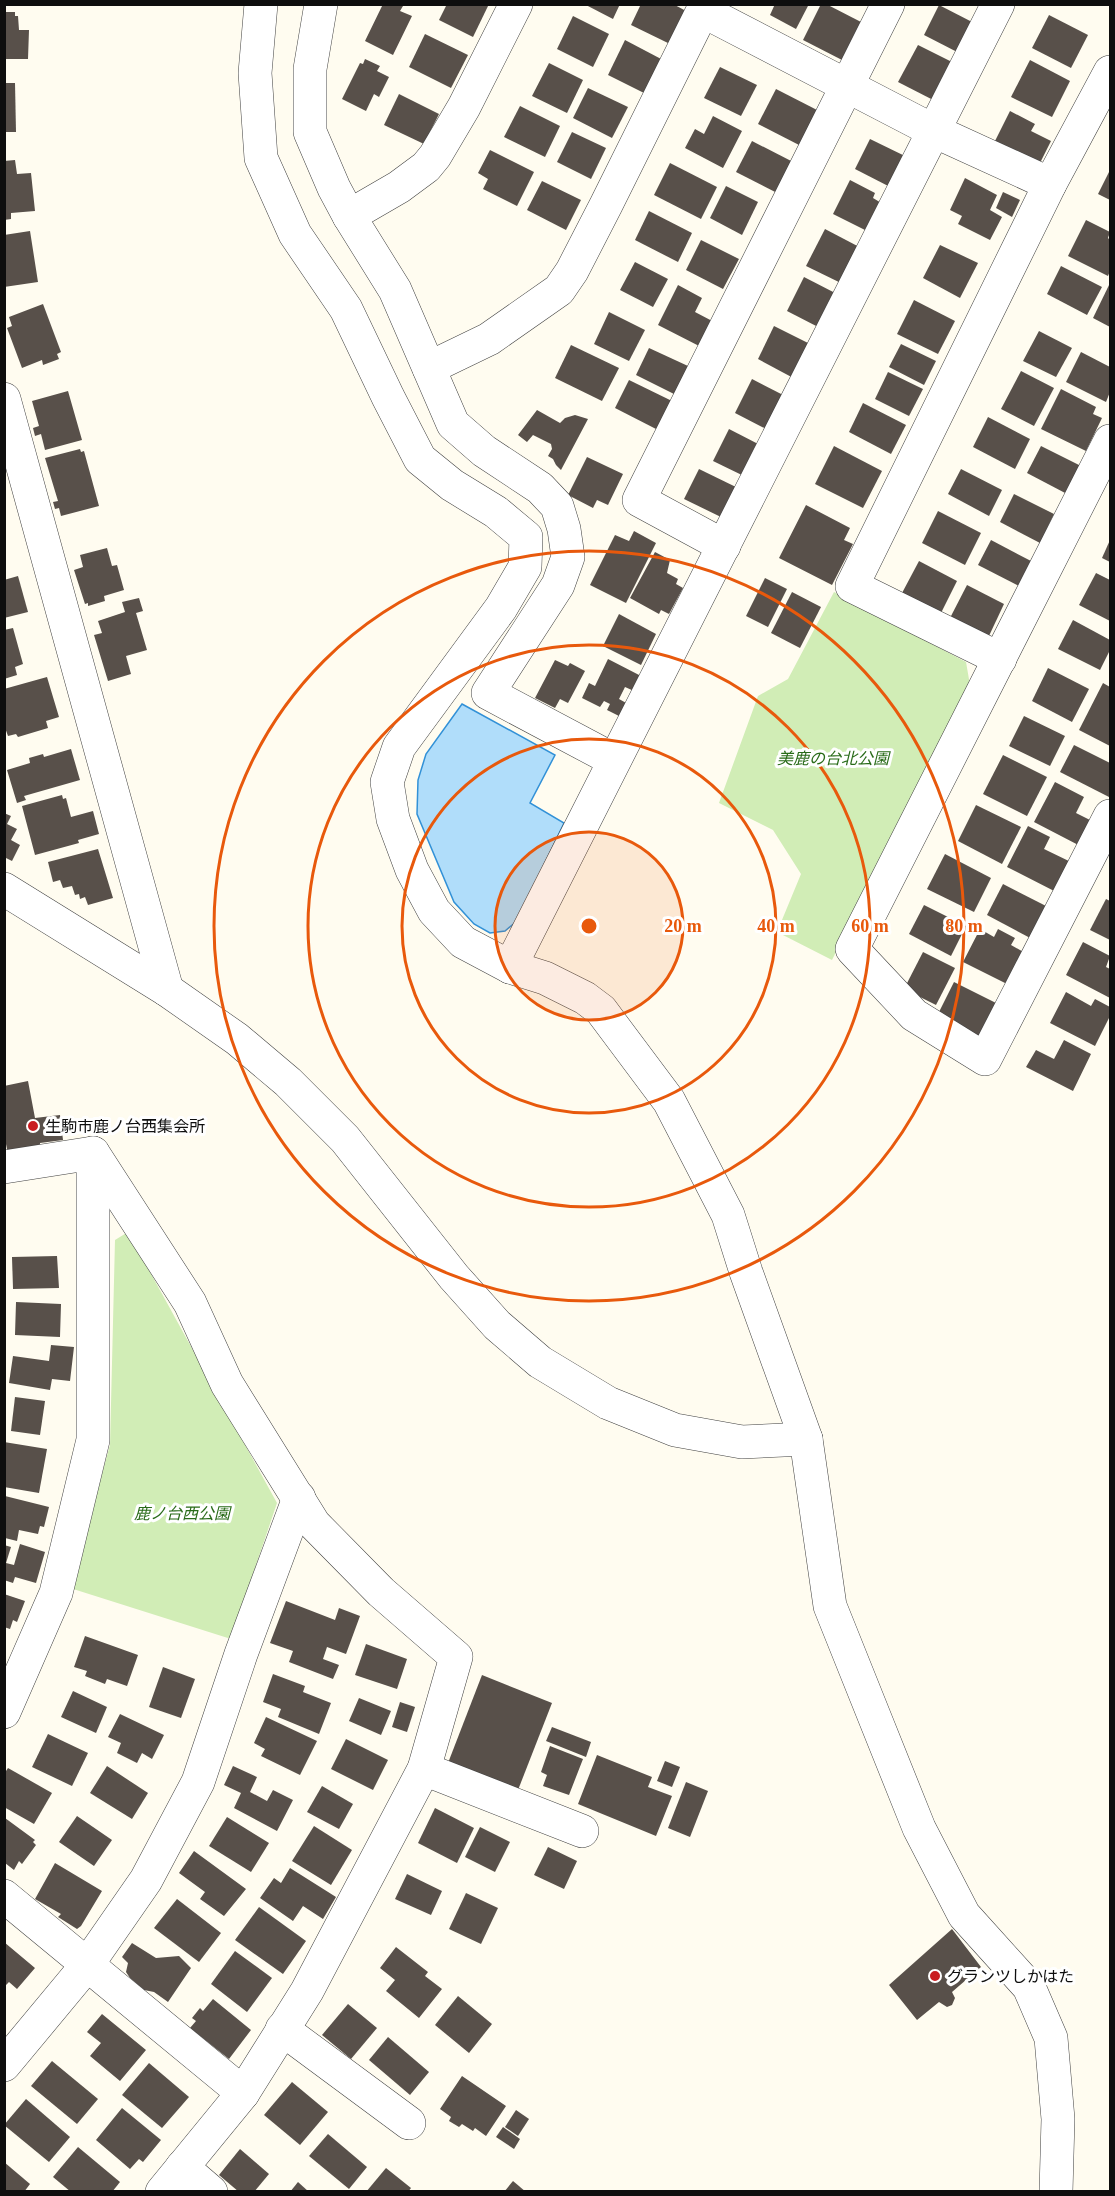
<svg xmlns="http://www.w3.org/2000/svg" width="1115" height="2196" font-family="'Times New Roman','Noto Sans JP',serif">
	<rect width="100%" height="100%" fill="#fffcf0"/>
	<!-- green -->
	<g fill="#d1edb6">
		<polygon points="834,592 966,662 970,685 832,960 777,932 801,874 773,830 719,803 758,696 788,679"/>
		<polygon points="128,1232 277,1503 231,1639 70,1588 110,1445 115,1240"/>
	</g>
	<!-- water -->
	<polygon fill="#b0ddfa" stroke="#3291d7" stroke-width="1.5" points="462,704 555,755 530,803 564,823 517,921 505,931 490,933 474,924 454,902 417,814 418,780 426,754"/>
	<!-- building -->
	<g fill="#58504a">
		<polygon points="383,4 400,4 403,6 400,11 412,16 393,55 365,41"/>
		<polygon points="447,4 489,4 473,37 439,20"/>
		<polygon points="584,4 620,4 613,19"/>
		<polygon points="641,4 673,4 686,11 670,44 631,25"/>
		<polygon points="775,4 809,4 796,29 770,15"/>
		<polygon points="821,4 826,4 861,22 842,60 803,40"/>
		<polygon points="939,5 976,24 961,54 924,35"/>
		<polygon points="4,12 15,12 15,16 18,16 19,30 29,30 28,59 4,59"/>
		<polygon points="1049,15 1088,35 1071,68 1032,48"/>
		<polygon points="573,16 609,34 593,67 557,49"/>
		<polygon points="425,34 468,55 451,88 409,67"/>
		<polygon points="625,40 663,60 646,94 608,75"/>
		<polygon points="918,45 958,65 939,103 898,82"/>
		<polygon points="365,59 380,66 377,71 389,77 379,97 374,94 366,111 342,99 360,63 363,64"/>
		<polygon points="1030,60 1070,81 1052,117 1011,97"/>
		<polygon points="549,63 583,80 567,113 532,96"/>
		<polygon points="720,67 757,85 741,116 704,98"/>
		<polygon points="4,83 15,83 16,132 4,132"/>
		<polygon points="588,88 628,107 612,138 573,118"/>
		<polygon points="776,89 819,111 801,146 758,124"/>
		<polygon points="399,94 439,114 424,144 384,125"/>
		<polygon points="520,106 560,126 545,157 504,137"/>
		<polygon points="1010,111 1035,124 1031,131 1051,141 1038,167 993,145"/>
		<polygon points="713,116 742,131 723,168 685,148 695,129 704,134"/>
		<polygon points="572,132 606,148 591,179 557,162"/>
		<polygon points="870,139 909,158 894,189 855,169"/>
		<polygon points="752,141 795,163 779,194 736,172"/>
		<polygon points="490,150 534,172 517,206 483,189 488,179 478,173"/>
		<polygon points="15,160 17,174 31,173 35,211 11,213 11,219 4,220 4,161"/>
		<polygon points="670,163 717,187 701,219 654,195"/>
		<polygon points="1110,170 1110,200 1098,194"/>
		<polygon points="965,178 997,195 990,210 1002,217 990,240 958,224 962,216 950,210"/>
		<polygon points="850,180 875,193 873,198 883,204 869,232 833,214"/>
		<polygon points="542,181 581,200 566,230 527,210"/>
		<polygon points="726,186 758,202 742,235 710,218"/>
		<polygon points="1003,192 1020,200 1012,217 996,208"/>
		<polygon points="649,211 692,233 678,262 635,240"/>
		<polygon points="1086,220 1110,232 1108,238 1110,240 1110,271 1108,276 1068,256"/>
		<polygon points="825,229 865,250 847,286 806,266"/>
		<polygon points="30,231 38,282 4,287 4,235"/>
		<polygon points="701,240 739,259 723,289 686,270"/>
		<polygon points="940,245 978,263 960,298 923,278"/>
		<polygon points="635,262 668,279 653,307 620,290"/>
		<polygon points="1061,266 1102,287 1087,315 1047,294"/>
		<polygon points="804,277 839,295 822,329 787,311"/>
		<polygon points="1110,283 1110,327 1093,318"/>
		<polygon points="678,285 702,298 695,312 716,323 703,348 658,325"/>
		<polygon points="914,300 955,321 938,354 897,334"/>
		<polygon points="43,304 61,352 57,354 59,359 43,365 42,360 22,368 7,328 12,326 9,317"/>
		<polygon points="609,312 645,330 629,361 594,344"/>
		<polygon points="774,326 814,346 797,380 758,359"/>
		<polygon points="1039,331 1072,348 1056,377 1023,361"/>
		<polygon points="901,344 936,361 924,385 889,367"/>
		<polygon points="571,345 619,368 602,401 555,378"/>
		<polygon points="649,348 688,366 674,394 636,375"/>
		<polygon points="1081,352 1110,367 1110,392 1106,402 1066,382"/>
		<polygon points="1021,371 1054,388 1034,426 1001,409"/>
		<polygon points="888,372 923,389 909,416 875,399"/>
		<polygon points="752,379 789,398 772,432 735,413"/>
		<polygon points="629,380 672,401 658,430 615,408"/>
		<polygon points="1061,389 1096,407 1093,414 1102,418 1086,451 1041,429"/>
		<polygon points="68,391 82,440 45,450 41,434 35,436 33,428 39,426 32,401"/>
		<polygon points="863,403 906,425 891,454 849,432"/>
		<polygon points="537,410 560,423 565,418 575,415 588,419 561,470 556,465 553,459 548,456 552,449 551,444 533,435 527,442 518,435"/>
		<polygon points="988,417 1030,439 1015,469 973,447"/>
		<polygon points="729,429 766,448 750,479 713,461"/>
		<polygon points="834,446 882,471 863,508 815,484"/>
		<polygon points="1041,446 1081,466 1067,494 1027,473"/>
		<polygon points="80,449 81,452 84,451 99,506 61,516 59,508 55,509 53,502 58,501 45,458"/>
		<polygon points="587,457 623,474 608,505 597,500 593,508 568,495"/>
		<polygon points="699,469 740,489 725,519 684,499"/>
		<polygon points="961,469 1002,490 989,516 948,494"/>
		<polygon points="1014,494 1054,514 1040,543 1000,522"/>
		<polygon points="806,505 850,528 844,540 853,544 832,585 779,558"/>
		<polygon points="938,511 981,533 965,565 922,543"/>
		<polygon points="634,531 656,543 626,603 590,585 615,535 629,541"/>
		<polygon points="991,540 1031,561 1019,586 978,565"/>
		<polygon points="1110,540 1110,562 1102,558"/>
		<polygon points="107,548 112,566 117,565 124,590 104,596 105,601 88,606 88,603 85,604 74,570 83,567 80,555"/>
		<polygon points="655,552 670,560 667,573 678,579 676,584 683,588 669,614 661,610 659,614 630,598"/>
		<polygon points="919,561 957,581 941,613 902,593"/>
		<polygon points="1096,573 1110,580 1110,621 1079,605"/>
		<polygon points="18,576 28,612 4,618 4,580"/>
		<polygon points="765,578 787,589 768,627 746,616"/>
		<polygon points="967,585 1004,604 988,638 950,618"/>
		<polygon points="792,592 821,607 800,648 771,633"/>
		<polygon points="139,598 143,611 136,613 147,650 126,656 131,674 108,681 94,635 102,633 98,621 125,612 122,602"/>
		<polygon points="619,614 656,634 641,665 603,646"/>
		<polygon points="1073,620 1110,640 1110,650 1100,670 1058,649"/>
		<polygon points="13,628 23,664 15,667 17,675 4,679 4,630"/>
		<polygon points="608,659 641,676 634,691 625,687 619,699 628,704 621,717 607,710 610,704 604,701 600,707 582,698 589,683 595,686"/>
		<polygon points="555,660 568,666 570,663 585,671 568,703 560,699 555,708 535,698"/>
		<polygon points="1048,668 1089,689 1072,722 1032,701"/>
		<polygon points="47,677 59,717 46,721 48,728 18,737 16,734 8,736 4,725 4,689"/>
		<polygon points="1103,683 1110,687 1110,746 1079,730"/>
		<polygon points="1024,716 1065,736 1050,766 1009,746"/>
		<polygon points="1074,745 1110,763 1110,793 1109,797 1060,772"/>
		<polygon points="71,749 80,780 24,796 26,800 17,803 7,770 30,763 29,758 43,754 44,757"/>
		<polygon points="1003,755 1047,777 1027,816 983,794"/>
		<polygon points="1055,782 1084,797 1076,813 1098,824 1086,849 1034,822"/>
		<polygon points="62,795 63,799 66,798 71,817 93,811 99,834 78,840 79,843 35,855 22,806"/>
		<polygon points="976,805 1021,827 1002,864 958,841"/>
		<polygon points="4,813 11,816 7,824 17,829 11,840 20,845 12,861 4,857"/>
		<polygon points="1028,826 1050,837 1044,849 1075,864 1060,894 1007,867"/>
		<polygon points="98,849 113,898 88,905 85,897 80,899 79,894 75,895 72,886 63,888 60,880 53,882 48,862"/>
		<polygon points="945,854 991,878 974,912 927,889"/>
		<polygon points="1003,884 1048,907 1032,939 987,915"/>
		<polygon points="1106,899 1110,901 1110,940 1090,930"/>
		<polygon points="924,905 966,926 951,956 909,934"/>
		<polygon points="980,929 994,937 998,929 1015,938 1011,945 1027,954 1011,986 963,962"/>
		<polygon points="1083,942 1110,956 1106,967 1110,969 1110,998 1066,975"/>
		<polygon points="923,952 955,968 936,1005 904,989"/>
		<polygon points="954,982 1000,1005 983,1038 938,1014"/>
		<polygon points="1066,992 1091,1006 1095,999 1110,1007 1110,1016 1095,1046 1050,1023"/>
		<polygon points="1064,1040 1091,1054 1073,1091 1026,1067 1036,1050 1054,1059"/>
		<polygon points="28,1081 35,1118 60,1115 63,1140 40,1143 40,1149 8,1154 4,1134 4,1086"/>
		<polygon points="57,1256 59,1288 13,1289 12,1257"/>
		<polygon points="16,1302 61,1304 60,1337 15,1335"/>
		<polygon points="51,1345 74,1347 70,1381 52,1379 50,1390 9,1383 13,1356 49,1361"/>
		<polygon points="15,1397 45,1401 40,1435 11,1431"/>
		<polygon points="4,1442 47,1449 39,1493 4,1487"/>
		<polygon points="5,1496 49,1507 44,1527 40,1526 38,1534 19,1530 17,1541 5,1538"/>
		<polygon points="20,1544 45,1552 36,1583 15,1577 13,1583 4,1580 4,1545 11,1547 6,1563 14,1565"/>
		<polygon points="4,1594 25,1601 17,1622 13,1620 10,1629 4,1627"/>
		<polygon points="286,1601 335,1620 339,1608 360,1616 346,1654 327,1647 323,1659 339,1665 333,1679 289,1662 293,1651 270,1643"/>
		<polygon points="85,1636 138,1655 127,1686 107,1679 105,1684 85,1676 87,1671 74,1667"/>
		<polygon points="366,1644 407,1659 397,1689 355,1675"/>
		<polygon points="163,1667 195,1679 181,1718 149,1707"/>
		<polygon points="273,1674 305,1686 303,1692 331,1703 319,1734 278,1717 281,1709 263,1702"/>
		<polygon points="482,1675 552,1703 518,1790 448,1763"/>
		<polygon points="73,1691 107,1707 96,1733 61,1717"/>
		<polygon points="359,1698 391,1711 381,1735 349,1721"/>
		<polygon points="400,1702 415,1707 407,1732 392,1727"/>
		<polygon points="120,1714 164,1735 152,1759 142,1753 137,1763 117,1753 121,1743 108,1737"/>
		<polygon points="266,1717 317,1741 300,1775 261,1756 265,1749 254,1743"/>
		<polygon points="552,1727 591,1742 586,1757 546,1741"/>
		<polygon points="48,1734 88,1753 72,1786 32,1767"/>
		<polygon points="346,1739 388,1760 373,1790 331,1769"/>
		<polygon points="550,1746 583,1759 569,1795 543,1786 547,1775 541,1772"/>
		<polygon points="597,1755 652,1777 648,1787 672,1796 656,1836 578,1804"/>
		<polygon points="665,1761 680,1767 672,1787 657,1781"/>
		<polygon points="107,1766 148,1793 132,1819 90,1793"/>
		<polygon points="233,1766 257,1777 250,1792 267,1801 273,1790 293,1800 277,1831 234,1808 241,1793 224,1785"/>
		<polygon points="8,1768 52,1793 34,1824 4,1807 4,1774"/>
		<polygon points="686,1782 708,1791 690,1837 668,1828"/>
		<polygon points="322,1786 353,1804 339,1829 307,1812"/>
		<polygon points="435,1808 474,1828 457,1863 418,1843"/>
		<polygon points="77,1816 112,1840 94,1866 59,1842"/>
		<polygon points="227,1817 269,1843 251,1872 209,1846"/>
		<polygon points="5,1818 35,1840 33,1842 36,1845 22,1864 19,1861 14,1870 5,1863"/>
		<polygon points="314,1826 352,1850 331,1885 292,1861"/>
		<polygon points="480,1827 510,1842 495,1872 465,1857"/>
		<polygon points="548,1847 577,1861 564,1889 534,1875"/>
		<polygon points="194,1851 246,1889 224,1916 200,1899 205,1892 179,1873"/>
		<polygon points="55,1863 102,1891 81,1926 77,1929 58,1917 61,1914 35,1899"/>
		<polygon points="290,1868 336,1897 323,1919 303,1906 293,1921 260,1898 274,1878 281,1883"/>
		<polygon points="407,1874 442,1891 431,1915 395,1899"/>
		<polygon points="466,1893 498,1908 481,1944 449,1929"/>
		<polygon points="177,1899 221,1933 199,1962 154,1928"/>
		<polygon points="259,1907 306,1941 283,1974 235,1940"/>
		<polygon points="952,1929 981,1967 952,1992 955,1998 952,2005 947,2007 939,2002 917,2020 889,1985"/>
		<polygon points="4,1942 35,1968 17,1989 9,1982 4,1987"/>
		<polygon points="132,1943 156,1958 179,1956 191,1968 168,2002 154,1992 144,1990 130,1978 126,1972 128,1963 122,1957"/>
		<polygon points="396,1947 428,1972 425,1976 442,1989 419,2018 386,1991 395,1980 380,1968"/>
		<polygon points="235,1951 272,1978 247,2012 211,1984"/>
		<polygon points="458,1996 492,2024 469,2053 435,2025"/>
		<polygon points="213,1999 251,2030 229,2059 190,2028 196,2021 192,2018 200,2008 203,2011"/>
		<polygon points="348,2004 377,2028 351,2059 322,2035"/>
		<polygon points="102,2014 146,2050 120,2081 90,2056 101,2043 87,2032"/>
		<polygon points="388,2037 429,2072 410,2095 369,2060"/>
		<polygon points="52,2061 98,2099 77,2124 31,2086"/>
		<polygon points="149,2063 189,2097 162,2128 122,2095"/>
		<polygon points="462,2076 506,2106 486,2136 475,2128 473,2131 462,2124 459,2127 449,2121 451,2117 440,2109"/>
		<polygon points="292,2082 328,2112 300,2145 264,2115"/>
		<polygon points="26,2099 70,2137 49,2162 4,2125"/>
		<polygon points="122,2108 161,2140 143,2162 139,2159 130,2169 96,2140"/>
		<polygon points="516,2110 529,2119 518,2136 505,2127"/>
		<polygon points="503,2127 520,2139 514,2149 496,2137"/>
		<polygon points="328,2134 367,2167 349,2189 309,2156"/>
		<polygon points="78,2147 120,2182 112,2192 71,2192 53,2177"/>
		<polygon points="240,2149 269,2174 254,2192 239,2192 219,2175"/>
		<polygon points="4,2162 30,2184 24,2192 4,2192"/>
		<polygon points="386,2168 411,2188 408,2192 366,2192"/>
		<polygon points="513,2181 526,2192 504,2192"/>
		<polygon points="298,2182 309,2192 290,2192"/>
	</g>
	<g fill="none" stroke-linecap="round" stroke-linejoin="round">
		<defs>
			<g id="minor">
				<polyline points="261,4 255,73 261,158 295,234 346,309 388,397 420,459 452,485 496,512 526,537 525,567 501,608 399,747 387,782 393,819 412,870 434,911 463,942 510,967 545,978 585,998 601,1010 669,1101 728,1215 746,1272 806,1439 830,1606 919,1828 964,1915 1029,1987 1051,2038 1058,2119 1056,2192"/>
				<polyline points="321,4 310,69 310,132 334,188 349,216 395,290 453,424 484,451 540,488 557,506 564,529 568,557 558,585 488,693 614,760"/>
				<polyline points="703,11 934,131 1050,184"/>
				<polyline points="349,216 399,187 426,167 435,156 464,107 516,4"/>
				<polyline points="429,368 489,339 559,290 572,271 606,205 706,4"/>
				<polyline points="4,399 167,990"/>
				<polyline points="1110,441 852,949 914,1015 985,1059 1110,816"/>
				<polyline points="724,546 639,500 888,4"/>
				<polyline points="1000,659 852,586 1050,184 1110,72"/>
				<polyline points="4,889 167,990 237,1039 288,1082 345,1139 454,1277 497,1325 540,1362 608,1403 675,1430 742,1442 806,1439"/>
				<polyline points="510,967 998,4"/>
				<polyline points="4,1167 93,1153 190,1303 227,1384 314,1524 381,1592 456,1657 424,1769 307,1991 243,2093 162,2192"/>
				<polyline points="4,1712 56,1593 93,1440 93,1153"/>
				<polyline points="424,1769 582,1831"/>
				<polyline points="4,1896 243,2093"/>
				<polyline points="282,2029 409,2123"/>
				<polyline points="4,2065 87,1965 146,1880 198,1782 241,1654 299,1498"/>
				<polyline points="182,2167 211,2192"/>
			</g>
		</defs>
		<!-- minor casing -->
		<use href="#minor" stroke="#414141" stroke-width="34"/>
		<!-- minor -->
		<use href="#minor" stroke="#fff" stroke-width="33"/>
	</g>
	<!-- distance rings -->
	<circle cx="589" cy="926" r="94" fill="#e8590c" fill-opacity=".12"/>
	<g fill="none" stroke="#e8590c" stroke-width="3">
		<circle cx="589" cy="926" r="94"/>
		<circle cx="589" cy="926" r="187"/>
		<circle cx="589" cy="926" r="281"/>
		<circle cx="589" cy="926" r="375"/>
	</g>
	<!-- markers -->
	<g fill="#c91c20" stroke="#fff" stroke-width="2">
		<circle cx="33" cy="1126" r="6"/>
		<circle cx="935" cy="1976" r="6"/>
	</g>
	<g text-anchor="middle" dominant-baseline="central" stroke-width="6" stroke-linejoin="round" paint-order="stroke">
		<!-- park labels -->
		<g font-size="16" font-style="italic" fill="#296b19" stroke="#fff">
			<text x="833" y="758">美鹿の台北公園</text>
			<text x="182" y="1513">鹿ノ台西公園</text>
		</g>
		<!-- poi labels -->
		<g font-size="16" fill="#0e0e0e" stroke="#fff" text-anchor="start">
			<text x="45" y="1126">生駒市鹿ノ台西集会所</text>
			<text x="947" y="1976">グランツしかはた</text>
		</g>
	</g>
	<circle cx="589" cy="926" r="9" fill="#e8590c" stroke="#fff" stroke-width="3"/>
	<g font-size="18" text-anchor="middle" font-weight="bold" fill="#e8590c" stroke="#fff" stroke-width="6" stroke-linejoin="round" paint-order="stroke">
		<text x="683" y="932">20 m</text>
		<text x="776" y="932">40 m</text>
		<text x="870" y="932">60 m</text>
		<text x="964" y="932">80 m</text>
	</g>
	<!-- border -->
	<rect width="1115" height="2196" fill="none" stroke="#0e0e0e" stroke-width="12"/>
</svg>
